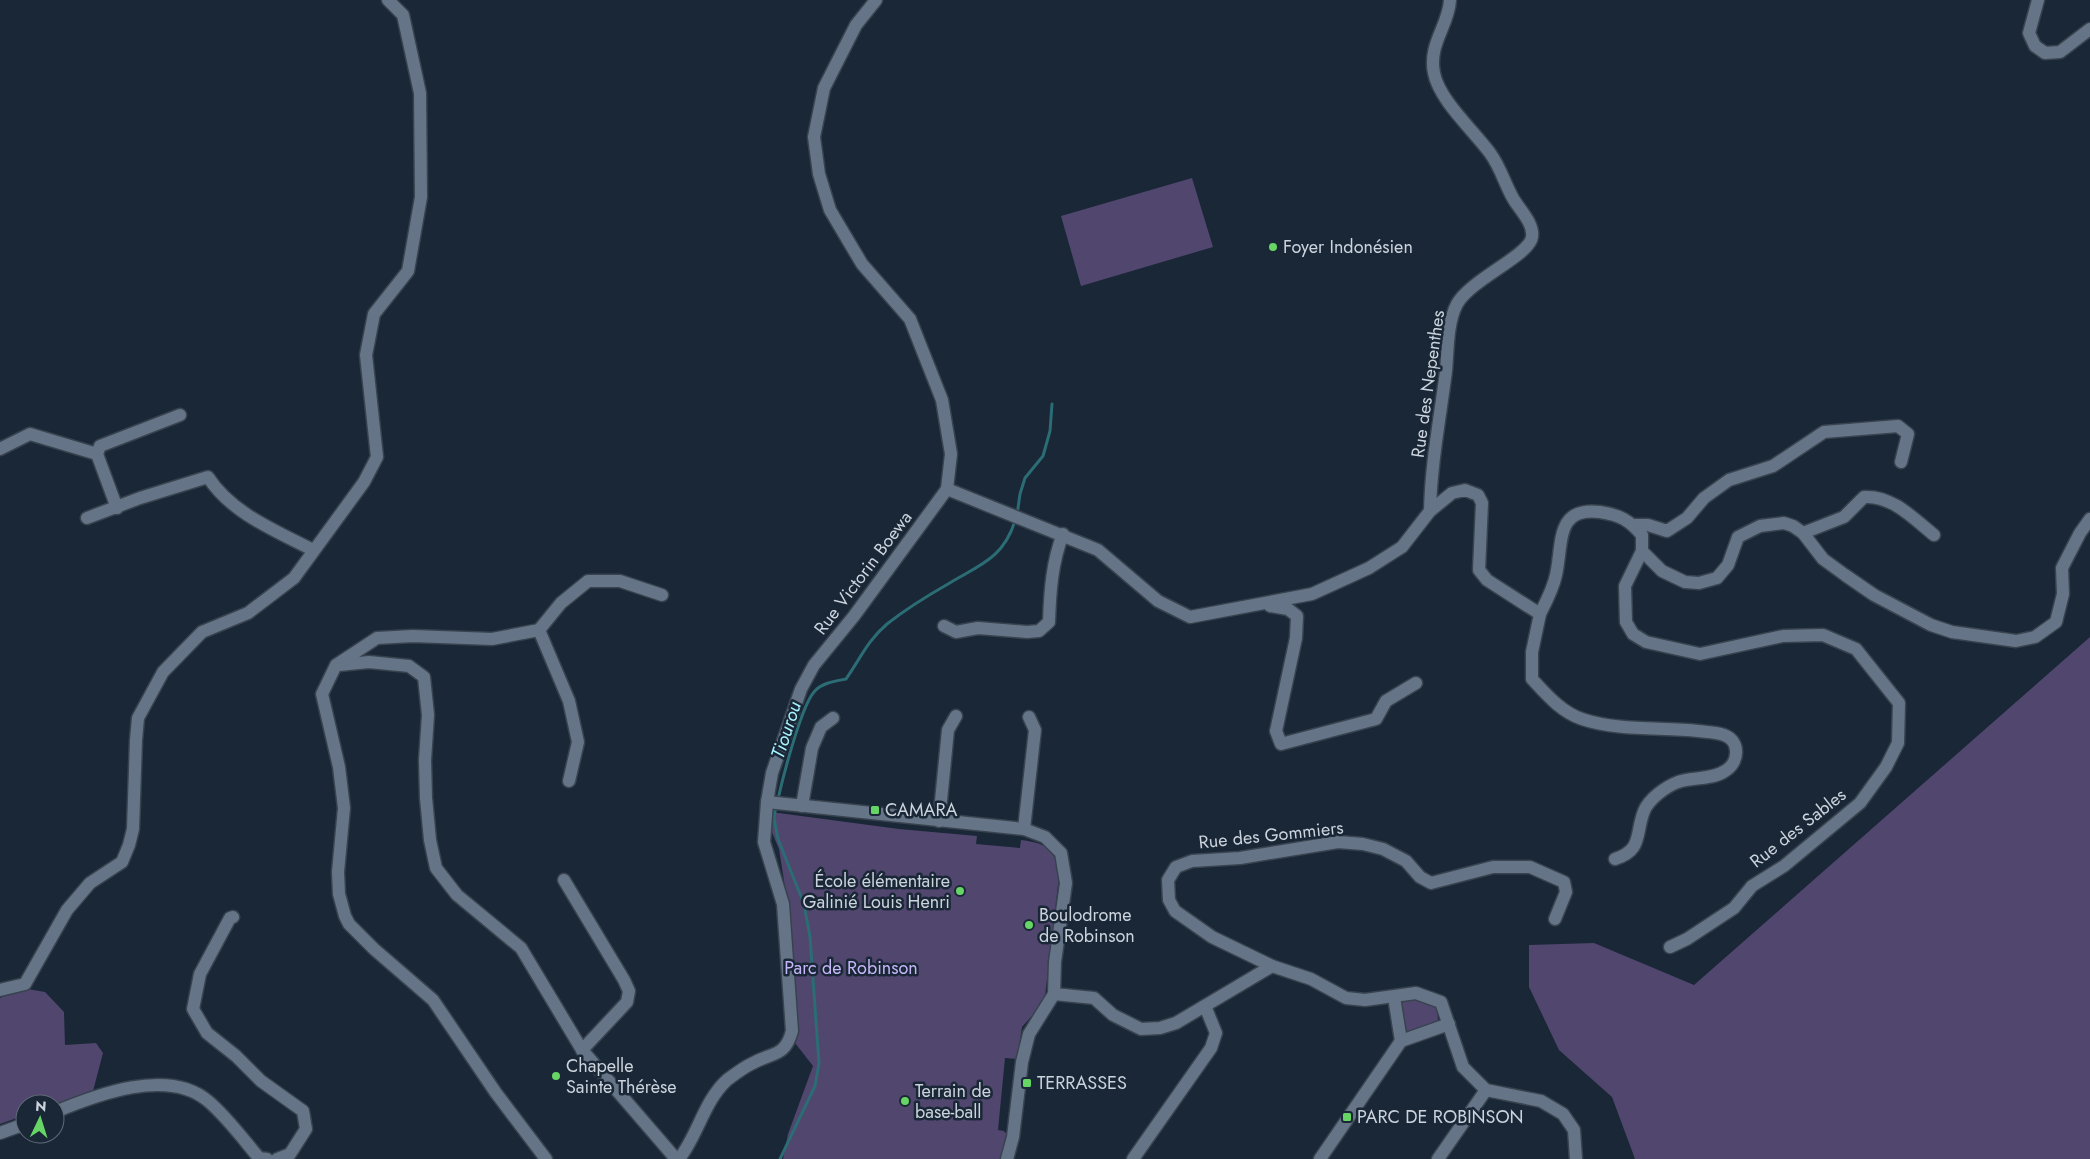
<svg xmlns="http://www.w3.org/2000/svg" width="2090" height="1159" font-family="Jost,sans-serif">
	<rect width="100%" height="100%" fill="#1a2736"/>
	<!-- green -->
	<g fill="#50466e">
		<polygon points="1192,178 1213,247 1081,286 1061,216"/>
		<polygon points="2090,637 2090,1159 1635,1159 1612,1097 1559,1050 1529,987 1529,945 1594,943 1694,985"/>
		<path d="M771 812 899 829 977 836 976 844 1020 848 1021 840C1045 843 1050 847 1060 868L1045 996 1038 1009 1022 1027 1017 1059 1005 1058 998 1130 1004 1131 1008 1136 1005 1152 1000 1159H783L788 1134 813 1066 795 1043 790 919 779 849 771 830Z"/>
		<polygon points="22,988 45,992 64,1012 65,1045 96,1043 103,1053 93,1091 55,1105 25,1104 25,1115 0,1124 0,998"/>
		<polygon points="1412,996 1437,1006 1438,1021 1408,1032 1404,1030 1401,1003 1404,998"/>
	</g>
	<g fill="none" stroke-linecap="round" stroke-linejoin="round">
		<!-- stream -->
		<g stroke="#2b6c75" stroke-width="3">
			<polyline points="1017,515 1020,494 1025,478 1043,456 1050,431 1052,404"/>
			<path d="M778 799C783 777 801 707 814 692 821 683 835 681 846 679 860 659 868 640 887 624 906 609 927 596 948 584 979 565 1003 559 1015 521"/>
			<polyline points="776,805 774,818 778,839 804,904 810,937 819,1063 815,1086 780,1159"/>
		</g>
		<defs>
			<g id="minor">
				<polyline points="2038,0 2029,33 2035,46 2045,53 2060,52 2090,29"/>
				<polyline points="0,449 30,434 97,454"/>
				<path d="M947 489 1098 550 1158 601 1190 617 1312 594 1369 568 1402 547 1430 511 1452 493 1465 490 1478 495 1482 503 1479 570 1487 580 1540 614C1546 602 1553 589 1556 575 1563 544 1555 506 1600 512 1620 515 1629 520 1642 535V551L1662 571 1685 582 1699 583 1717 578 1728 565 1738 537 1760 526 1784 523 1793 526 1803 533 1823 559 1845 575 1874 595 1931 625 1952 632 2016 641 2035 637 2056 622 2063 594 2062 568 2080 533 2090 519"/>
				<polyline points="117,508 97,454 100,446 180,415"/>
				<path d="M1430 511C1431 464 1440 418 1446 371 1448 350 1447 323 1457 304 1470 280 1530 255 1532 237 1534 224 1521 211 1514 200 1505 185 1501 168 1490 153 1474 131 1439 100 1434 73 1428 44 1449 25 1450 0"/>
				<path d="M87 518 140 498 208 477C231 513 276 531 313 550"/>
				<polyline points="1633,525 1648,525 1667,531 1687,518 1704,498 1729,480 1773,466 1824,432 1898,426 1908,434 1901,462"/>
				<path d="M1803 533 1844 517 1864 497C1892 495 1914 519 1934 535"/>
				<polyline points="1642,551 1625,586 1626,622 1633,634 1646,642 1700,654 1783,636 1823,635 1856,649 1899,703 1898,743 1886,767 1860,803 1784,866 1752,886 1734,908 1687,939 1670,947"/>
				<polyline points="1270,606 1288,609 1297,616 1296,638 1276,731 1281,744 1376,719 1386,701 1416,683"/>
				<path d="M1540 614 1532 652V679C1546 694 1561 712 1582 719 1617 731 1661 727 1698 731 1706 732 1717 732 1724 735 1741 741 1739 763 1725 771 1712 780 1692 777 1678 782 1665 787 1649 799 1644 811 1635 834 1643 850 1615 859"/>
				<path d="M944 626 956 632 978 628 1027 632 1039 631 1049 622C1050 592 1052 562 1063 534"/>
				<polyline points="539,630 569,701 578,742 569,781"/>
				<polyline points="339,665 369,662 409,666 424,677 428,715 425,760 426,798 430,840 436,868 457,895 521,948 582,1050 676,1159"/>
				<polyline points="767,802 1024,829 1045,837 1061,853 1066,883 1055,962 1054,994 1029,1034 1022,1062 1013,1137 1007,1159"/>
				<polyline points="802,806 812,748 821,727 833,718"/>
				<polyline points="939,821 948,730 956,716"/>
				<polyline points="1024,829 1035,730 1029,717"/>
				<polyline points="564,880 624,980 629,991 627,1002 582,1050"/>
				<polyline points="233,917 230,918 200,974 193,1009 207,1033 236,1056 261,1081 303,1111 306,1129 290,1154 277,1159"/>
				<polyline points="1272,966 1212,937 1175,911 1169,900 1168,880 1176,867 1192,861 1240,858 1338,842 1363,844 1383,849 1406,861 1420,877 1431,883 1493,867 1530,867 1564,882 1566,892 1555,919"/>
				<polyline points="0,990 25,984 67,910 90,883 122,862 129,845 133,829 136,740 138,718 163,672 202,632 248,613 294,578 364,482 377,457 366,355 374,314 408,271 421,197 420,93 403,15 388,0"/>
				<polyline points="1054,994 1094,998 1113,1015 1141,1029 1160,1028 1176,1023 1272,966 1311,979 1346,998 1365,1000 1416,993 1441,1002 1463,1067 1486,1090 1541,1101 1563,1114 1574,1130 1576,1159"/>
				<polyline points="1394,997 1401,1041"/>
				<path d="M55 1112C96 1095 168 1067 208 1101 227 1117 243 1139 259 1158L267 1159"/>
				<polyline points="0,1133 25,1124"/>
				<polyline points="546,1159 496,1093 433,1000 374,949 349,924 345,916 339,894 338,872 344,808 339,767 322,694 336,665 377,638 413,636 492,639 539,630 561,603 588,581 620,581 662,595"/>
				<path d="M679 1159C698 1135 704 1101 727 1080 735 1074 744 1067 753 1063 773 1052 785 1057 792 1031L783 904 764 842 767 802 772 773 801 689 814 665 854 616 947 489 951 454 942 400 910 319 862 264 830 210 819 174 814 137 824 88 856 25 876 0"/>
				<polyline points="1133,1159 1211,1048 1216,1033 1205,1006"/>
				<polyline points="1320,1159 1401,1041 1449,1024"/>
				<polyline points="1438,1159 1486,1090"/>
			</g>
		</defs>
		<!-- minor casing -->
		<use href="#minor" stroke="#38434f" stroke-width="15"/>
		<!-- minor -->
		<use href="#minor" stroke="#657486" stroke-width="12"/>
	</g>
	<!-- markers -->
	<g fill="#67d466" stroke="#1a2736" stroke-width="2">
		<circle cx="1273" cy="247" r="5"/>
		<rect x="870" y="805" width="10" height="10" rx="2.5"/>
		<circle cx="960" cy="891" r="5"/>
		<circle cx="1029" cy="925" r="5"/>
		<circle cx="556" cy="1076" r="5"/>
		<rect x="1022" y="1078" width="10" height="10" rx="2.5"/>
		<circle cx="905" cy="1101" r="5"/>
		<rect x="1342" y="1112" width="10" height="10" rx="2.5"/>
	</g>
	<g text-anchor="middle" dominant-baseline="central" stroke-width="5" stroke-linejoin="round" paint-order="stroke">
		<!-- poi labels -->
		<g font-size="18" fill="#cbd3dd" stroke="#1a2736" text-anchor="start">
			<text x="1283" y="247">Foyer Indonésien</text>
			<text x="885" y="810">CAMARA</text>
			<text x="950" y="881" text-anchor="end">École élémentaire<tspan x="950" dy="21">Galinié Louis Henri</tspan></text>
			<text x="1039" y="915">Boulodrome<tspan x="1039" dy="21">de Robinson</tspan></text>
			<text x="566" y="1066">Chapelle<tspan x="566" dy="21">Sainte Thérèse</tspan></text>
			<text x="1037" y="1083">TERRASSES</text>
			<text x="915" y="1091">Terrain de<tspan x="915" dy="21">base-ball</tspan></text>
			<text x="1357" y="1117">PARC DE ROBINSON</text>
		</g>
		<!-- street labels -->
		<g font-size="18" fill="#cbd3dd" stroke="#1a2736">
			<text transform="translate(1428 384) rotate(-82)">Rue des Nepenthes</text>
			<text transform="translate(863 573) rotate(-53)">Rue Victorin Boewa</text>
			<text transform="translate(1798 828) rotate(-38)">Rue des Sables</text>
			<text transform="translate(1271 835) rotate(-6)">Rue des Gommiers</text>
		</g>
		<!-- park labels -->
		<g font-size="18" fill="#c6b6fa" stroke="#1a2736">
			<text x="851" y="968">Parc de Robinson</text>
		</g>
		<!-- water labels -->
		<g font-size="19" font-style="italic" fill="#a6f3ff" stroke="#1a2736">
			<text transform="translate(786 730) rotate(-72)">Tiourou</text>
		</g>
	</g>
	<!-- north arrow -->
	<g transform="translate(40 1119) rotate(4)"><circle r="24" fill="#1a2736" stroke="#616c79"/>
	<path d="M0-4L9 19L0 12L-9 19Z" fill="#67d466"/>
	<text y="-8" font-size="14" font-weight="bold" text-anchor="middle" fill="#cbd3dd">N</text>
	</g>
</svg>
